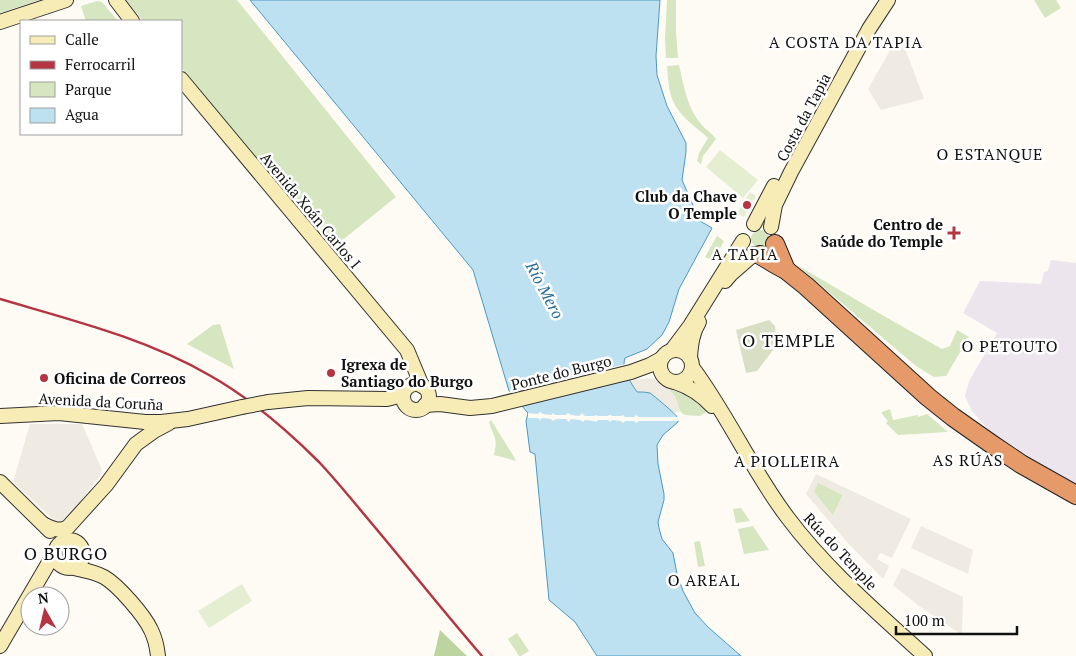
<svg xmlns="http://www.w3.org/2000/svg" width="1076" height="656" font-family="'PT Serif',serif">
	<rect width="100%" height="100%" fill="#fefbf4"/>
	<!-- industrial -->
	<polygon fill="#ece5ed" points="1051,260 1076,263 1076,485 1021,455 993,435 972,411 965,396 969,381 997,333 963,313 980,281 1041,284 1044,272 1048,271"/>
	<!-- green -->
	<g fill="#d6e6c0">
		<polygon points="0,0 40,0 0,13"/>
		<polygon points="126,0 237,0 396,197 335,246 269,172 181,67 181,21 143,21"/>
		<polygon points="667,0 676,0 676,32 678,58 666,58 665,39"/>
		<polygon points="1034,0 1056,0 1061,8 1045,18"/>
		<polygon points="97,1 102,2 118,21 86,21 81,6"/>
		<path d="M679 65C684 86 687 108 702 125 706 130 712 133 716 139L703 156 701 164 697 161 699 153 708 138C695 126 680 117 673 101 668 90 668 77 667 66Z"/>
		<circle cx="760" cy="239" r="9"/>
		<polygon points="717,236 724,241 713,261 705,257"/>
		<polygon points="797,265 877,312 942,349 950,346 957,330 969,337 946,376 934,377 916,366"/>
		<polygon points="220,324 234,369 187,344 213,325"/>
		<path d="M667 386C687 389 693 395 706 410L705 413 700 416 684 415 680 411 675 397Z"/>
		<polygon points="890,409 893,420 918,415 918,417 927,414 948,432 898,435 886,423 888,421 882,414 882,412"/>
		<path d="M491 420 516 460V461L494 455C498 436 494 439 489 422Z"/>
		<polygon points="818,482 843,495 833,516 814,492"/>
		<polygon points="741,508 750,521 736,523 733,509"/>
		<polygon points="753,526 769,550 744,554 738,529"/>
		<polygon points="700,541 705,566 698,567 694,542"/>
		<polygon points="517,633 529,651 521,656 519,656 508,639"/>
	</g>
	<!-- forest -->
	<polygon fill="#bcd5a0" points="440,630 467,656 434,656"/>
	<!-- cemetery -->
	<polygon fill="#d9dfc5" points="769,320 775,326 777,345 757,371 746,373 736,330"/>
	<!-- pitch -->
	<g fill="#e6eed1">
		<polygon points="720,150 758,180 743,198 706,167"/>
		<polygon points="750,192 756,196 744,217 737,213"/>
		<polygon points="242,584 252,601 209,628 198,611"/>
	</g>
	<!-- plaza -->
	<g fill="#efebe2" fill-rule="evenodd">
		<polygon points="899,35 906,40 906,51 924,99 881,110 868,89"/>
		<polygon points="648,378 653,379 667,386 675,397 680,411 674,413 647,392 637,392 629,381 639,379"/>
		<polygon points="30,424 82,424 102,470 100,476 65,521 59,522 54,520 13,482"/>
		<path d="M816 474 911 519 892 558 880 553 877 559 889 566 883 579 846 541 806 494ZM818 483 843 495 833 515 814 492Z"/>
		<polygon points="921,526 973,550 968,574 911,548"/>
		<polygon points="902,568 963,597 962,635 919,606 893,585"/>
	</g>
	<!-- water -->
	<path fill="#bde1f1" stroke="#4b99c1" d="M250 0H660L656 56 657 75 667 106 686 143V152L682 180 700 221 712 228 679 289 669 322 662 335 647 349 625 358C621 369 631 383 637 392 641 392 646 392 650 393 653 395 676 414 678 418 678 419 678 421 678 422L663 435 657 445 658 464 664 494V500L658 522 659 528 662 539 673 553 677 574 683 591 695 613 708 627 741 656H597L575 622 549 600 535 454 530 452 526 421 528 413 509 391 473 270Z"/>
	<!-- pier -->
	<g fill="#fefbf4">
		<polygon points="626,364 629,380 519,406 508,394 508,392"/>
		<polygon points="540,412 543,414 552,415 553,413 555,415 566,415 568,413 571,415 579,416 582,413 585,416 594,416 596,415 598,416 607,416 610,415 612,416 621,416 623,415 625,417 634,417 636,415 639,417 679,417 679,421 639,421 636,423 634,421 625,421 623,423 621,421 612,420 610,422 608,420 598,420 596,422 594,421 585,420 583,422 580,420 571,419 569,422 566,419 556,419 553,421 551,419 542,418 540,420 538,418 528,418 528,413 538,414"/>
	</g>
	<g fill="none" stroke-linecap="round" stroke-linejoin="round">
		<defs>
			<g id="secondary">
				<polyline points="116,0 132,21"/>
				<polyline points="0,22 66,0"/>
				<polyline points="181,79 407,350 422,386"/>
				<polyline points="754,224 774,186"/>
				<polyline points="771,227 775,205 791,172 869,29 888,0"/>
				<polyline points="725,281 731,274 754,254"/>
				<circle cx="676" cy="366" r="16"/>
				<polyline points="672,350 690,326 743,241"/>
				<path d="M690 357C691 345 692 333 699 322"/>
				<path d="M692 367C728 415 752 471 788 518 827 570 877 612 925 656"/>
				<path d="M675 382C690 387 702 395 712 406"/>
				<circle cx="416" cy="397" r="13"/>
				<polyline points="268,402 308,398 387,399 395,397 403,393"/>
				<polyline points="425,405 440,404 470,408 492,406 631,372 650,365 661,359"/>
				<polyline points="0,416 59,413 145,422 161,422 188,419 242,407"/>
				<polyline points="0,482 50,531"/>
				<path d="M45 525C53 529 60 532 68 527L106 485 136 444 154 431 169 423"/>
				<circle cx="69" cy="554" r="14"/>
				<path d="M74 568C84 570 95 572 104 577 118 585 144 615 151 630 155 638 157 647 158 656"/>
				<polyline points="0,646 55,552"/>
			</g>
			<g id="highway">
				<polyline points="775,244 786,270"/>
				<polyline points="760,255 775,264 786,270 806,286 928,397 953,417 990,443 1021,464 1076,495"/>
			</g>
		</defs>
		<!-- secondary casing -->
		<use href="#secondary" stroke="#323232" stroke-width="16"/>
		<!-- highway casing -->
		<use href="#highway" stroke="#212121" stroke-width="20"/>
		<!-- secondary -->
		<use href="#secondary" stroke="#f7ecb5" stroke-width="14"/>
		<!-- highway -->
		<use href="#highway" stroke="#e79a69" stroke-width="18"/>
		<!-- rail -->
		<path stroke="#b43442" stroke-width="2.5" d="M0 299C71 320 145 338 209 375 250 398 286 429 319 462 336 480 352 500 368 519 406 564 443 611 482 656"/>
		<defs>
			<polyline id="secondary-bridge" points="242,407 268,402"/>
		</defs>
		<!-- secondary-bridge casing -->
		<use href="#secondary-bridge" stroke="#323232" stroke-width="16" stroke-linecap="butt"/>
		<!-- secondary-bridge -->
		<use href="#secondary-bridge" stroke="#f7ecb5" stroke-width="14"/>
	</g>
	<!-- markers -->
	<g fill="#b43442" stroke="#fff" stroke-width="2">
		<circle cx="747" cy="205" r="5"/>
		<path d="M951.5 225.5h5v5h5v5h-5v5h-5v-5h-5v-5h5z"/>
		<circle cx="331" cy="373" r="5"/>
		<circle cx="44" cy="378" r="5"/>
	</g>
	<g text-anchor="middle" dominant-baseline="central" stroke-width="5" stroke-linejoin="round" paint-order="stroke">
		<!-- street labels -->
		<g font-size="15" fill="#101010" stroke="#fff">
			<text transform="translate(803 117) rotate(-62)">Costa da Tapia</text>
			<text transform="translate(311 210) rotate(50)">Avenida Xoán Carlos I</text>
			<text transform="translate(561 372) rotate(-14)">Ponte do Burgo</text>
			<text transform="translate(101 401) rotate(3)">Avenida da Coruña</text>
			<text transform="translate(841 551) rotate(47)">Rúa do Temple</text>
		</g>
		<!-- poi labels -->
		<g font-size="15" font-weight="bold" fill="#101010" stroke="#fff" text-anchor="end">
			<text x="737" y="196">Club da Chave<tspan x="737" dy="17">O Temple</tspan></text>
			<text x="943" y="224">Centro de<tspan x="943" dy="17">Saúde do Temple</tspan></text>
			<text x="341" y="364" text-anchor="start">Igrexa de<tspan x="341" dy="17">Santiago do Burgo</tspan></text>
			<text x="54" y="378" text-anchor="start">Oficina de Correos</text>
		</g>
		<!-- neighbourhood labels -->
		<g font-size="16" letter-spacing="1" fill="#101010" stroke="#fff">
			<text x="846" y="42">A COSTA DA TAPIA</text>
			<text x="990" y="154">O ESTANQUE</text>
			<text x="745" y="254">A TAPIA</text>
			<text x="1010" y="346">O PETOUTO</text>
			<text x="968" y="460">AS RÚAS</text>
			<text x="787" y="461">A PIOLLEIRA</text>
			<text x="704" y="580">O AREAL</text>
		</g>
		<!-- water labels -->
		<g font-size="16" font-style="italic" fill="#246c97" stroke="#fff">
			<text transform="translate(545 290) rotate(62)">Río Mero</text>
		</g>
		<!-- quarter labels -->
		<g font-size="18" letter-spacing="1" fill="#101010" stroke="#fff">
			<text x="789" y="340">O TEMPLE</text>
			<text x="66" y="553">O BURGO</text>
		</g>
	</g>
	<!-- legend -->
	<rect x="20" y="20" width="162" height="115" fill="#ffffff" stroke="#9f9f9f"/>
	<rect x="30" y="36" width="25" height="8" fill="#f7ecb5" stroke="#9f9f9f"/>
	<text x="65" y="45" font-size="15" fill="#101010">Calle</text>
	<rect x="30" y="61" width="25" height="8" fill="#b43442" stroke="#9f9f9f"/>
	<text x="65" y="70" font-size="15" fill="#101010">Ferrocarril</text>
	<rect x="30" y="82" width="25" height="15" fill="#d6e6c0" stroke="#9f9f9f"/>
	<text x="65" y="95" font-size="15" fill="#101010">Parque</text>
	<rect x="30" y="108" width="25" height="15" fill="#bde1f1" stroke="#9f9f9f"/>
	<text x="65" y="120" font-size="15" fill="#101010">Agua</text>
	<!-- north arrow -->
	<g transform="translate(45 611) rotate(352)"><circle r="24" fill="#ffffff" stroke="#9f9f9f"/>
	<path d="M0-4L9 19L0 12L-9 19Z" fill="#b43442"/>
	<text y="-8" font-size="14" font-weight="bold" text-anchor="middle" fill="#101010">N</text>
	</g>
	<!-- scale -->
	<path d="M896 626v8h121v-8" fill="none" stroke="#101010" stroke-width="2.5"/>
	<text x="904" y="626" font-size="15" fill="#101010" stroke="#ffffff" stroke-width="4" paint-order="stroke">100 m</text>
</svg>
